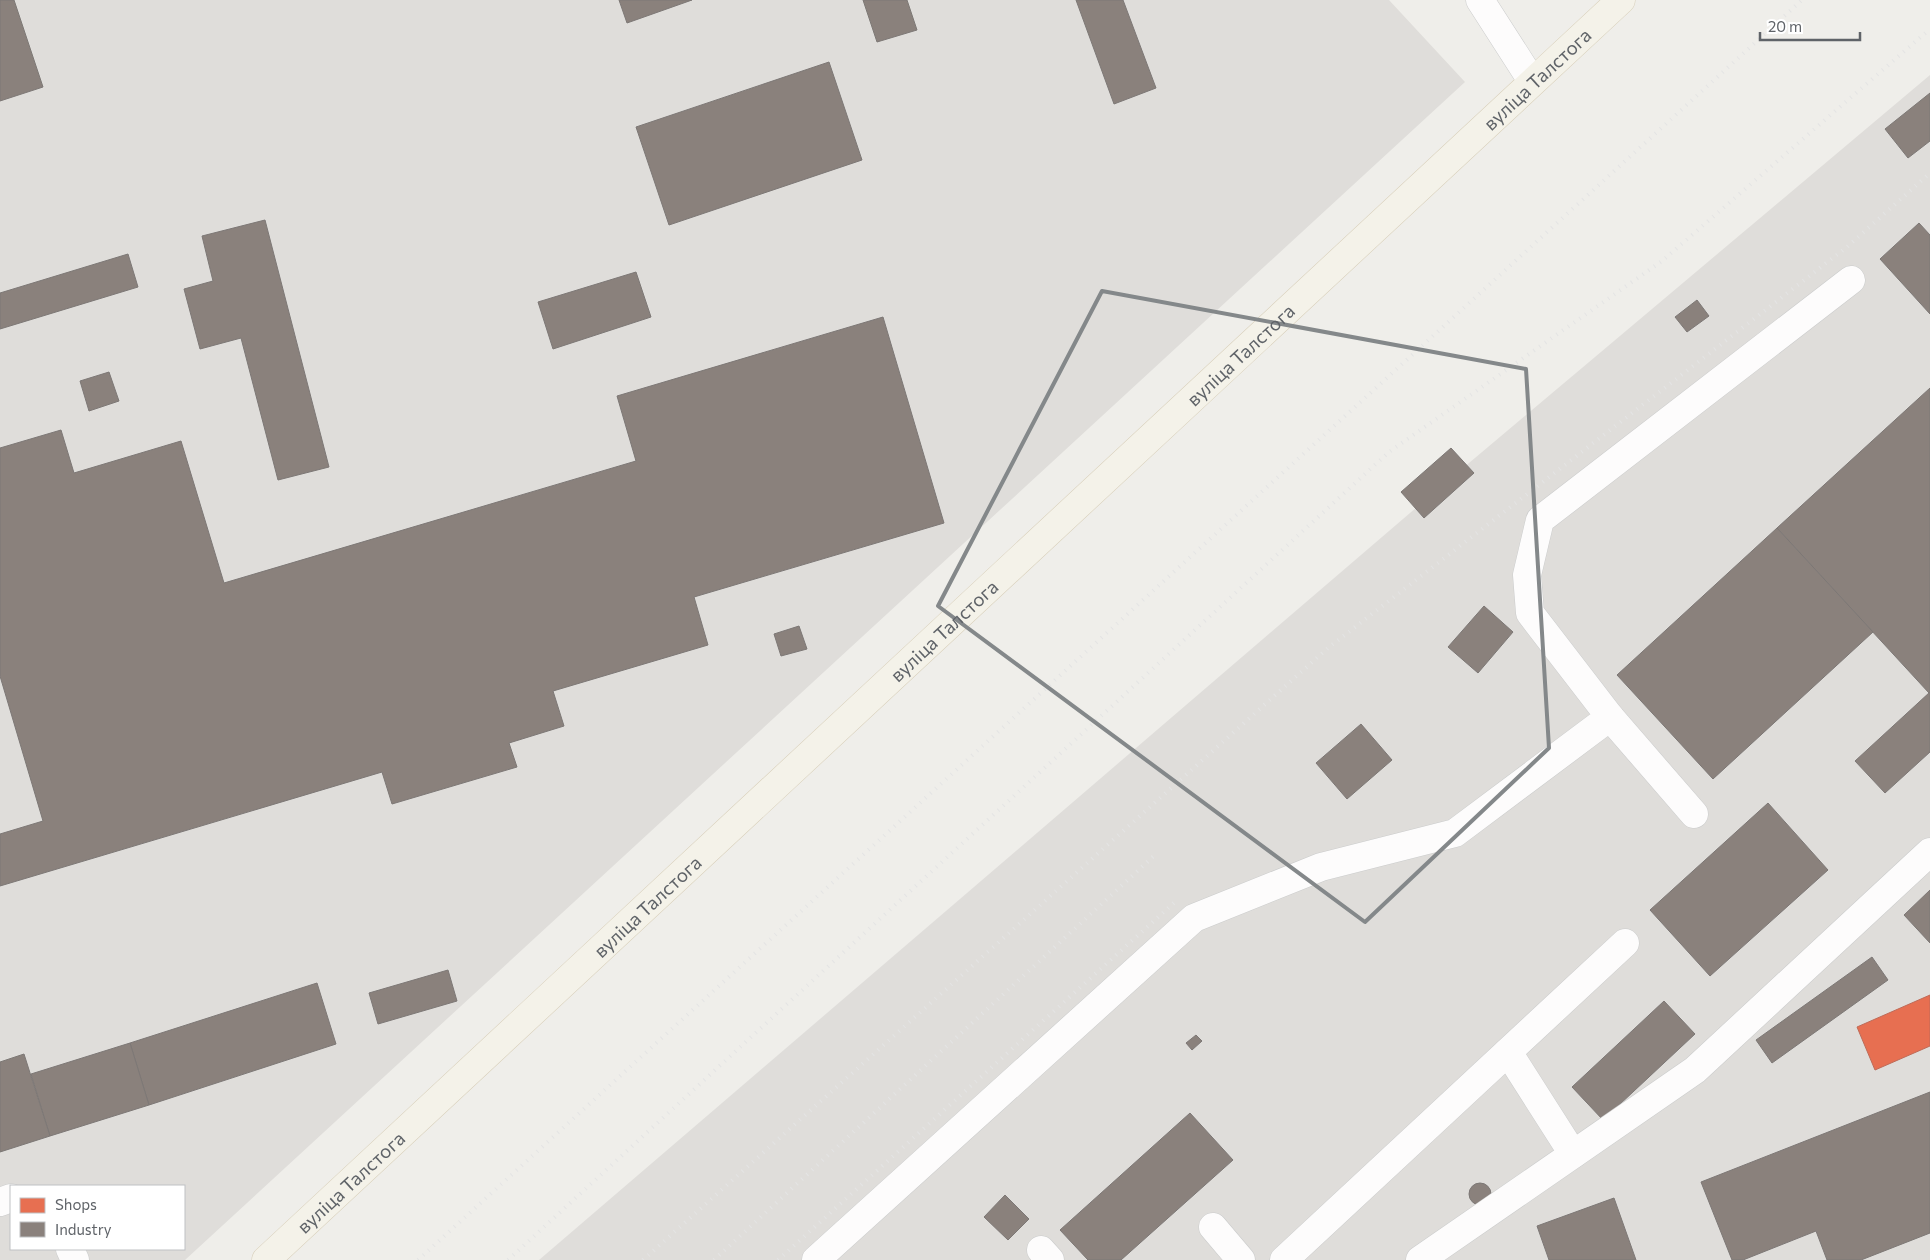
<svg xmlns="http://www.w3.org/2000/svg" width="1930" height="1260" font-family="Commissioner,sans-serif">
	<rect width="100%" height="100%" fill="#efeeea"/>
	<!-- industrial -->
	<g fill="#dfddda" fill-rule="evenodd">
		<path d="M0 0H1389L1465 82 185 1260H0ZM11 1186H184V1249H11Z"/>
		<polygon points="1930,75 1930,1260 539,1260 1431,495"/>
	</g>
	<!-- shops -->
	<polygon fill="#e76f51" stroke="#be6b58" points="1930,995 1930,1046 1875,1070 1857,1027"/>
	<!-- industry -->
	<g fill="#8a817c" stroke="#7d7876">
		<polygon points="0,0 14,0 43,87 0,101"/>
		<polygon points="619,0 692,0 627,23"/>
		<polygon points="863,0 907,0 917,30 877,42"/>
		<polygon points="1076,0 1123,0 1156,88 1114,104"/>
		<polygon points="829,62 862,160 669,225 636,127"/>
		<polygon points="1930,93 1930,141 1908,158 1885,129"/>
		<polygon points="265,220 329,467 278,480 241,338 200,349 184,289 213,281 202,236"/>
		<polygon points="1919,223 1930,235 1930,314 1880,259"/>
		<polygon points="128,254 138,287 0,329 0,293"/>
		<polygon points="636,272 651,317 553,349 538,302"/>
		<polygon points="1697,300 1709,316 1687,332 1675,317"/>
		<polygon points="883,317 944,523 694,597 708,645 553,691 564,726 509,743 517,767 392,804 382,772 0,886 0,834 43,821 0,676 0,448 61,430 74,473 181,441 224,583 636,461 617,396"/>
		<polygon points="109,372 119,401 89,411 80,381"/>
		<polygon points="1930,388 1930,692 1929,693 1777,528"/>
		<polygon points="1451,448 1474,473 1424,518 1401,492"/>
		<polygon points="1777,528 1873,632 1713,779 1617,675"/>
		<polygon points="1484,606 1513,632 1478,673 1448,647"/>
		<polygon points="799,626 807,649 781,656 774,634"/>
		<polygon points="1930,692 1930,752 1885,793 1855,761"/>
		<polygon points="1361,724 1392,760 1347,799 1316,763"/>
		<polygon points="1768,803 1828,870 1710,976 1650,910"/>
		<polygon points="1930,890 1930,943 1904,915"/>
		<polygon points="1872,957 1888,980 1772,1063 1756,1040"/>
		<polygon points="448,970 457,1001 378,1024 369,993"/>
		<polygon points="317,983 336,1044 149,1105 130,1043"/>
		<polygon points="1664,1001 1695,1034 1603,1120 1572,1087"/>
		<polygon points="1196,1035 1202,1041 1192,1050 1186,1043"/>
		<polygon points="130,1043 149,1105 50,1136 31,1074"/>
		<polygon points="24,1054 50,1136 0,1152 0,1062"/>
		<polygon points="1930,1092 1930,1233 1861,1260 1827,1260 1816,1231 1743,1260 1732,1260 1701,1182"/>
		<polygon points="1190,1113 1233,1160 1121,1260 1088,1260 1060,1230"/>
		<circle cx="1480" cy="1194" r="11"/>
		<polygon points="1005,1195 1029,1219 1008,1240 984,1217"/>
		<polygon points="1614,1198 1636,1260 1549,1260 1537,1226"/>
	</g>
	<g fill="none" stroke-linecap="round" stroke-linejoin="round">
		<defs>
			<g id="minor">
				<polyline points="1480,0 1532,81"/>
				<polyline points="1610,717 1694,814"/>
				<polyline points="1508,1052 1573,1154"/>
				<polyline points="0,1202 11,1198"/>
				<polyline points="1213,1227 1241,1260"/>
				<polyline points="70,1249 75,1260"/>
				<polyline points="1041,1250 1050,1260"/>
				<polyline points="816,1260 1194,918 1321,867 1455,833 1610,717 1530,613 1527,575 1540,520 1851,280"/>
				<polyline points="1284,1260 1625,943"/>
				<polyline points="1420,1260 1695,1070 1930,852"/>
			</g>
			<g id="major">
				<path id="s1" d="M266 1260 1621 0"/>
			</g>
		</defs>
		<!-- minor casing -->
		<use href="#minor" stroke="#cbcccc" stroke-width="29"/>
		<!-- major casing -->
		<use href="#major" stroke="#d7ceb8" stroke-width="29"/>
		<!-- minor -->
		<use href="#minor" stroke="#fdfcfc" stroke-width="28"/>
		<!-- major -->
		<use href="#major" stroke="#f4f2e9" stroke-width="28"/>
		<!-- rail -->
		<g stroke="#e4e4e4" stroke-width="4" stroke-dasharray="1 6" stroke-linecap="butt">
			<polyline points="418,1260 1802,0"/>
			<polyline points="508,1260 1389,452 1662,261 1930,29"/>
			<polyline points="643,1260 1328,648 1847,247 1930,173"/>
			<polyline points="714,1260 1156,854"/>
			<polyline points="778,1260 1176,901"/>
		</g>
	</g>
	<!-- marked area -->
	<path fill="none" stroke="#84888a" stroke-width="4" stroke-linejoin="round" d="M1102 291 1526 369 1549 748 1365 922 938 606Z"/>
	<g text-anchor="middle" dominant-baseline="central" stroke-width="5" stroke-linejoin="round" paint-order="stroke">
		<!-- street labels -->
		<g font-size="19" fill="#5f6368" stroke="#fff">
			<text stroke="none"><textPath href="#s1" startOffset="1735">вуліца Талстога</textPath></text>
			<text stroke="none"><textPath href="#s1" startOffset="1330">вуліца Талстога</textPath></text>
			<text stroke="none"><textPath href="#s1" startOffset="925">вуліца Талстога</textPath></text>
			<text stroke="none"><textPath href="#s1" startOffset="520">вуліца Талстога</textPath></text>
			<text stroke="none"><textPath href="#s1" startOffset="115">вуліца Талстога</textPath></text>
		</g>
	</g>
	<!-- legend -->
	<rect x="10" y="1185" width="175" height="65" fill="#ffffff" stroke="#bfc1c3"/>
	<rect x="20" y="1198" width="25" height="15" fill="#e76f51" stroke="#bfc1c3"/>
	<text x="55" y="1210" font-size="15" fill="#5f6368">Shops</text>
	<rect x="20" y="1222" width="25" height="15" fill="#8a817c" stroke="#bfc1c3"/>
	<text x="55" y="1235" font-size="15" fill="#5f6368">Industry</text>
	<!-- scale -->
	<path d="M1760 32v8h100v-8" fill="none" stroke="#5f6368" stroke-width="2.5"/>
	<text x="1768" y="32" font-size="15" fill="#5f6368" stroke="#ffffff" stroke-width="4" paint-order="stroke">20 m</text>
</svg>
